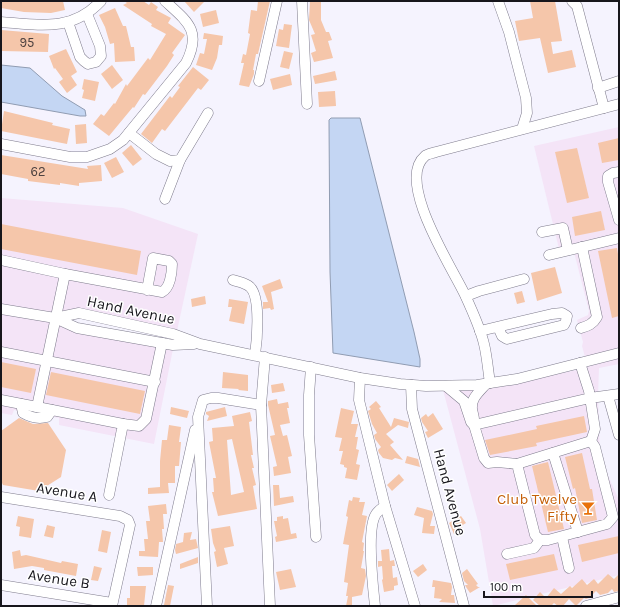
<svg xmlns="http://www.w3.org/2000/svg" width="620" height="607" font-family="Karla,sans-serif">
	<rect width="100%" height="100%" fill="#f5f3fe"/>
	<!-- commercial -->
	<g fill="#f4e4f7">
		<polygon points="619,127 619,348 585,357 582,346 583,342 577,320 588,315 589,311 574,252 560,253 534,146"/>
		<polygon points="1,198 123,208 198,234 177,331 53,313 1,304"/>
		<polygon points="1,313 52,322 173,349 154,444 59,425 59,418 14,410 12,415 1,413"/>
		<polygon points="619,357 619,364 599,368 598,396 600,458 619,500 619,575 493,606 480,529 443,390 542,377 587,368 587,365"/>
	</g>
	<!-- water -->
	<g fill="#c4d6f3" stroke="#909cb2">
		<polygon points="1,65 30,68 62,96 85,110 86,116 80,116 1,102"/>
		<polygon points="331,118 360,118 414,332 420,359 420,367 333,353 330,272 329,120"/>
	</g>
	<!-- building -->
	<g fill="#f5c6aa" fill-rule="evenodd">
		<polygon points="1,1 63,1 65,10 51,13 24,12 1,8"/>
		<polygon points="124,1 143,1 149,5 151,2 158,7 156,10 171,18 168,23 185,35 172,53 174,55 167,66 145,95 143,94 134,108 133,107 109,136 93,124 101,114 104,116 114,103 115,104 126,84 127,86 148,58 150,60 166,34 151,26 152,24 123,5 127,3"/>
		<polygon points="184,1 205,1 194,12"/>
		<polygon points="258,1 270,1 258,54 256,54 253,70 254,70 254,74 249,87 239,85 244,63 241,63 243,54 246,55 250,34 248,33 251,10 257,11"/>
		<polygon points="310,1 321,1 321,20 326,32 329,32 332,40 328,41 333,58 314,62 311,53 316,51 311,35 315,34 309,20"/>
		<polygon points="530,1 555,1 562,41 551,42 553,54 572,50 576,67 548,73 540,38 519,41 515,21 533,18"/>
		<polygon points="115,8 123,26 126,26 131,47 134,47 135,61 115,62 114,43 110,44 105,27 99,15"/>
		<polygon points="216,10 219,23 203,27 200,14"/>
		<polygon points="284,24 292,25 289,48 276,46 279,29 283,30"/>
		<polygon points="1,30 49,34 48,52 1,51"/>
		<polygon points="204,33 223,36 222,45 219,45 217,58 212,70 196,65 200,53 204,54 207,39 203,39"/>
		<polygon points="66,49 77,72 71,76 77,85 67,93 59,82 63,79 55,68 54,69 49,56"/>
		<polygon points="284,51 293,53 289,69 280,67"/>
		<polygon points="112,65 123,80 112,89 101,74"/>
		<polygon points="193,67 209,80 201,90 198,88 165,131 162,129 152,143 141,134 170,96 172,98 180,87 178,86"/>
		<polygon points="335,71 337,80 315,84 313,76"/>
		<polygon points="290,74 292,85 273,90 270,79"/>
		<polygon points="84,79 99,82 95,101 82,98 84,90 82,89"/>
		<polygon points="335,91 336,106 319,107 318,92"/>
		<polygon points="4,111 53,123 52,125 70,129 67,144 1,131"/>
		<polygon points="86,124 87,143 76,144 75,125"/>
		<polygon points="619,138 619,160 602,163 598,143"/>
		<polygon points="131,145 142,159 133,166 122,153"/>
		<polygon points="577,148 589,198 567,203 555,152"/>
		<polygon points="1,155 88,169 87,166 101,165 102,181 79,183 79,186 60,183 60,185 28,181 28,179 1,174"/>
		<polygon points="116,157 124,172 112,178 104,163"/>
		<polygon points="601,211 605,230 575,236 572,217"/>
		<polygon points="1,224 141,251 137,275 1,249"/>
		<polygon points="617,248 619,260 619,316 612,318 598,251"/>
		<polygon points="555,267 562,293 537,301 531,273"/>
		<polygon points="280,279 283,288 271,292 274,309 271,310 270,308 263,309 263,302 268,302 262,286"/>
		<polygon points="522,291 525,302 517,304 514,293"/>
		<polygon points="205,296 206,304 192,307 191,299"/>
		<polygon points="229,299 248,302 244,324 229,321 232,307 228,307"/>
		<polygon points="1,362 36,369 31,393 1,387"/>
		<polygon points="51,372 145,391 140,414 46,395"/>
		<polygon points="223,372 248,375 248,391 238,390 239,389 222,388"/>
		<polygon points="283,383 285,391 272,393 271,385"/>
		<polygon points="277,399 278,404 288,402 289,408 287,408 290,423 280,425 283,436 287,435 292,456 288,457 291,473 274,476 273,467 277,466 270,436 275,435 268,405 268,401"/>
		<polygon points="376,401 381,407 379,408 391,427 394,418 409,422 408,428 398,425 386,434 394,442 390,445 403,460 395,458 392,460 383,458 379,453 378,450 381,447 375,439 374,435 377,433 372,424 368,411 371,409 369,407"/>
		<polygon points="171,407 189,411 187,418 170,414"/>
		<polygon points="225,407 227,416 207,421 209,416 206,414 206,412"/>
		<polygon points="341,408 354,411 351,424 358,424 355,437 358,437 356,449 359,450 356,464 360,465 357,480 345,478 347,468 344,467 344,465 340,464 343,451 339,451 342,438 335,437"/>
		<path d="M250 412 252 421 249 422 253 455H251L254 468H252L256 485 253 486 257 509 218 516 212 492H214L213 478H216L209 442 213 441 212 428 234 426 232 416ZM232 439 244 492 231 495 227 440Z"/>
		<polygon points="433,413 443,429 428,438 425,432 428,431 422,422 421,418 426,414 428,417"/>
		<polygon points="584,416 587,432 536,443 537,446 490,455 485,440 537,429 536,426"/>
		<polygon points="19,418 33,424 48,423 66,450 61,477 39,491 3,485 1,481 1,431"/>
		<polygon points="169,425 181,427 179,442 181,442 179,466 175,466 175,483 168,483 169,493 148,494 148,488 160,487 160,461 162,440 167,440"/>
		<polygon points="582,453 590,489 592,489 597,520 582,523 575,488 573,489 565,457"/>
		<polygon points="407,456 418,459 420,467 405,463"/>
		<polygon points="548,462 564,529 548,532 532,466"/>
		<polygon points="399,474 404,480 392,491 387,485"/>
		<polygon points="273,485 279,485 280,498 293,496 294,502 274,506"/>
		<polygon points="353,497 360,498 359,502 365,502 362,515 367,516 362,542 364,543 363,551 364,551 361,568 365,569 366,576 362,595 352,597 352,606 346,606 348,596 346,596 348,583 344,582 349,545 343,544 348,517 346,516 349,500 352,501"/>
		<polygon points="166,504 167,514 163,514 164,529 162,529 163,542 159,542 158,557 139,556 139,551 145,551 144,539 148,539 146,521 150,521 148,506"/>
		<polygon points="417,507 432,511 433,514 430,526 435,526 434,534 422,533 424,518 414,515"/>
		<polygon points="18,516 34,519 31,538 19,536 20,527 16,526"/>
		<polygon points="283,516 283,519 288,518 291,534 296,533 297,538 276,542 275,537 277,536 274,521 277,521 277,517"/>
		<polygon points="461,516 466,523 461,526 463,529 454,534 449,523"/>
		<polygon points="47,525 55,527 53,538 44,536"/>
		<polygon points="230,526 234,546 224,548 228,564 217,567 214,552 216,551 213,543 211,529"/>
		<polygon points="102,530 111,532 107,553 98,551"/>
		<polygon points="192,532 190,540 196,539 198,548 176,554 175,550 176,544 183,542 184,533"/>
		<polygon points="619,536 619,553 582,562 578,545"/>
		<polygon points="389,549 390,561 394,560 395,566 392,566 393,578 397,577 398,585 394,586 394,590 384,592 382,580 383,579 382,566 378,567 378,561 382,561 381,550"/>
		<polygon points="20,550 21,556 26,555 61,563 62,561 78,564 76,576 44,570 44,568 32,566 14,569 12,552"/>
		<polygon points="554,554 558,570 510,580 506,564"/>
		<polygon points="198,557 198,563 180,569 180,564"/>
		<polygon points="423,564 427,570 418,577 413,571"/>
		<polygon points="94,566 102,568 98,581 91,580"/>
		<polygon points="137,567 153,567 153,575 138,576"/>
		<polygon points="291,569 296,587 280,590 276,572"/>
		<polygon points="467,569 478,584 476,585 478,587 480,587 470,593 466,587 465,585 468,585 464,581 462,573"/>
		<polygon points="608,574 614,579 619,574 619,591 614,592 612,589 608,593 600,595 596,591 589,598 586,599 584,598 576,606 569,599 563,606 558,606 554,603 551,606 540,606 533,600 540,592 546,598 554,588 561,594 570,586 572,588 582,579 587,585 594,579 598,584"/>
		<polygon points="433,580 451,583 452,587 451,595 454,595 455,603 439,602 442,599 434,598 435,587 432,587"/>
		<polygon points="168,585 174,586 170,606 164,605"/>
		<polygon points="130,586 146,586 144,606 127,606 127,598 130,598"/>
		<polygon points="526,595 537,606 514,606"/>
	</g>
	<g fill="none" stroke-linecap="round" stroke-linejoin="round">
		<defs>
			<g id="minor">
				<polyline points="302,1 307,104"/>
				<polyline points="498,1 509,32 526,98 527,113 522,129"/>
				<polyline points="572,1 577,6 604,108"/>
				<path d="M1 22C40 25 72 32 101 1"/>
				<polyline points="68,22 80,57 84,61 88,64 96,62 101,56 100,46 87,14"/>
				<polyline points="259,81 277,1"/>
				<polyline points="598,88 619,81"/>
				<polyline points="129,133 156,154 170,161 180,160 208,113"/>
				<path d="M1 144 70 157H87L110 149 123 140 186 63C202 31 188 22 165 1"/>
				<polyline points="619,172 613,173 608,176 608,182 619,220"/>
				<polyline points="165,199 180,160"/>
				<polyline points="542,232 563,228 568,250"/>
				<polyline points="549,255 619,238"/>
				<polyline points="1,260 65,274"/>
				<path d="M233 280C239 282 246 283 250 287 261 297 257 341 255 355"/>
				<polyline points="466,296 479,291 524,279"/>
				<polyline points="1,309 55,318 77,328 173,345 194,344"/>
				<polyline points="55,318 79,313 173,334 200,344 360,378 400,384 426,386 477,385 517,379 619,353"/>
				<path d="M581 328C588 326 593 324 597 317L582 247"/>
				<polyline points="480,331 552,314 562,313 567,316 566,321 564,325 507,339 502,336 498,327"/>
				<polyline points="1,352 155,382"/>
				<polyline points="265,357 261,405 270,606"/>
				<polyline points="580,363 589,391 595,429 591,441 595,447 613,517 607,524 548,540 540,540 535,535 517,464 497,462 488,463 484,458 474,425 590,398 619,394"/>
				<polyline points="311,367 309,395 309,435 316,537"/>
				<polyline points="360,378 359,400 385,506 415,606"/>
				<path d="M490 383C488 370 487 356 484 344 481 331 471 308 465 295 453 269 395 181 425 156 427 154 433 153 436 152L619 104"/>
				<polyline points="411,385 412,409 464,606"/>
				<path d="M446 386 464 401 471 422 474 425C475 419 473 415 472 409 470 399 480 391 486 384"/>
				<polyline points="608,396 619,435"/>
				<path d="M1 400 37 407 65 274 162 292C170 288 172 273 172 264L169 261 153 258 147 290"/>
				<path d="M21 404 23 413C30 417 39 419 47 417L52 410"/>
				<polyline points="37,407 123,424 109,495"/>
				<polyline points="123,424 139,426 146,419 162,343"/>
				<polyline points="553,453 578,532"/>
				<polyline points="517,464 591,441"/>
				<polyline points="1,497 120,516 128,520 130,525 112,606"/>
				<polyline points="562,537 569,568"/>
				<polyline points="507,554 534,548 540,540"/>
				<polyline points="1,585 112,603"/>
				<polyline points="156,606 195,430"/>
				<polyline points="207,606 198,417 203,400 211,398 218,398 261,405"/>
				<path d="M375 606C373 587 366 529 376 514 378 511 382 508 385 506"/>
				<polyline points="586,606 619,597"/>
			</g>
		</defs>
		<!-- minor casing -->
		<use href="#minor" stroke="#7f7c8d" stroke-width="11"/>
		<!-- minor -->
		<use href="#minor" stroke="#fff" stroke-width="10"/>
	</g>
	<!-- icons -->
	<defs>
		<symbol id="bar-bare" viewBox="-9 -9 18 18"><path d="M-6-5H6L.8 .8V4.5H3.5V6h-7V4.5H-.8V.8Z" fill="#e8710a" stroke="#fff" stroke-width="2.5" paint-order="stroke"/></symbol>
	</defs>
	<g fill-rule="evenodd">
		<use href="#bar-bare" x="578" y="498" width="20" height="20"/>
	</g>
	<g text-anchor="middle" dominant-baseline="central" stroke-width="3" stroke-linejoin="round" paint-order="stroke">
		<!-- number labels -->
		<g font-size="13" fill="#4e4240">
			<text x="27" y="42">95</text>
			<text x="38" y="171">62</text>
		</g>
		<!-- street labels -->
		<g font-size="15" fill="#17161c" stroke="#fff">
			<text transform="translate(131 310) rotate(12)">Hand Avenue</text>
			<text transform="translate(67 492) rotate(9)">Avenue A</text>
			<text transform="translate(450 492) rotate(75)">Hand Avenue</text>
			<text transform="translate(59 579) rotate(9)">Avenue B</text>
		</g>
		<!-- food labels -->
		<g font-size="15" fill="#c56008" stroke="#fff" text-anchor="end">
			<text x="577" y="499">Club Twelve<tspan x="577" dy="17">Fifty</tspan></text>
		</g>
	</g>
	<!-- border -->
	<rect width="620" height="607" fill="none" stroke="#17161c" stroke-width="4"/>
	<!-- scale -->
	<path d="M484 591v6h108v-6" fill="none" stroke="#17161c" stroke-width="2"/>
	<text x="490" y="591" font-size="12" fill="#17161c" stroke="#ffffff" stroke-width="3" paint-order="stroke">100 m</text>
</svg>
